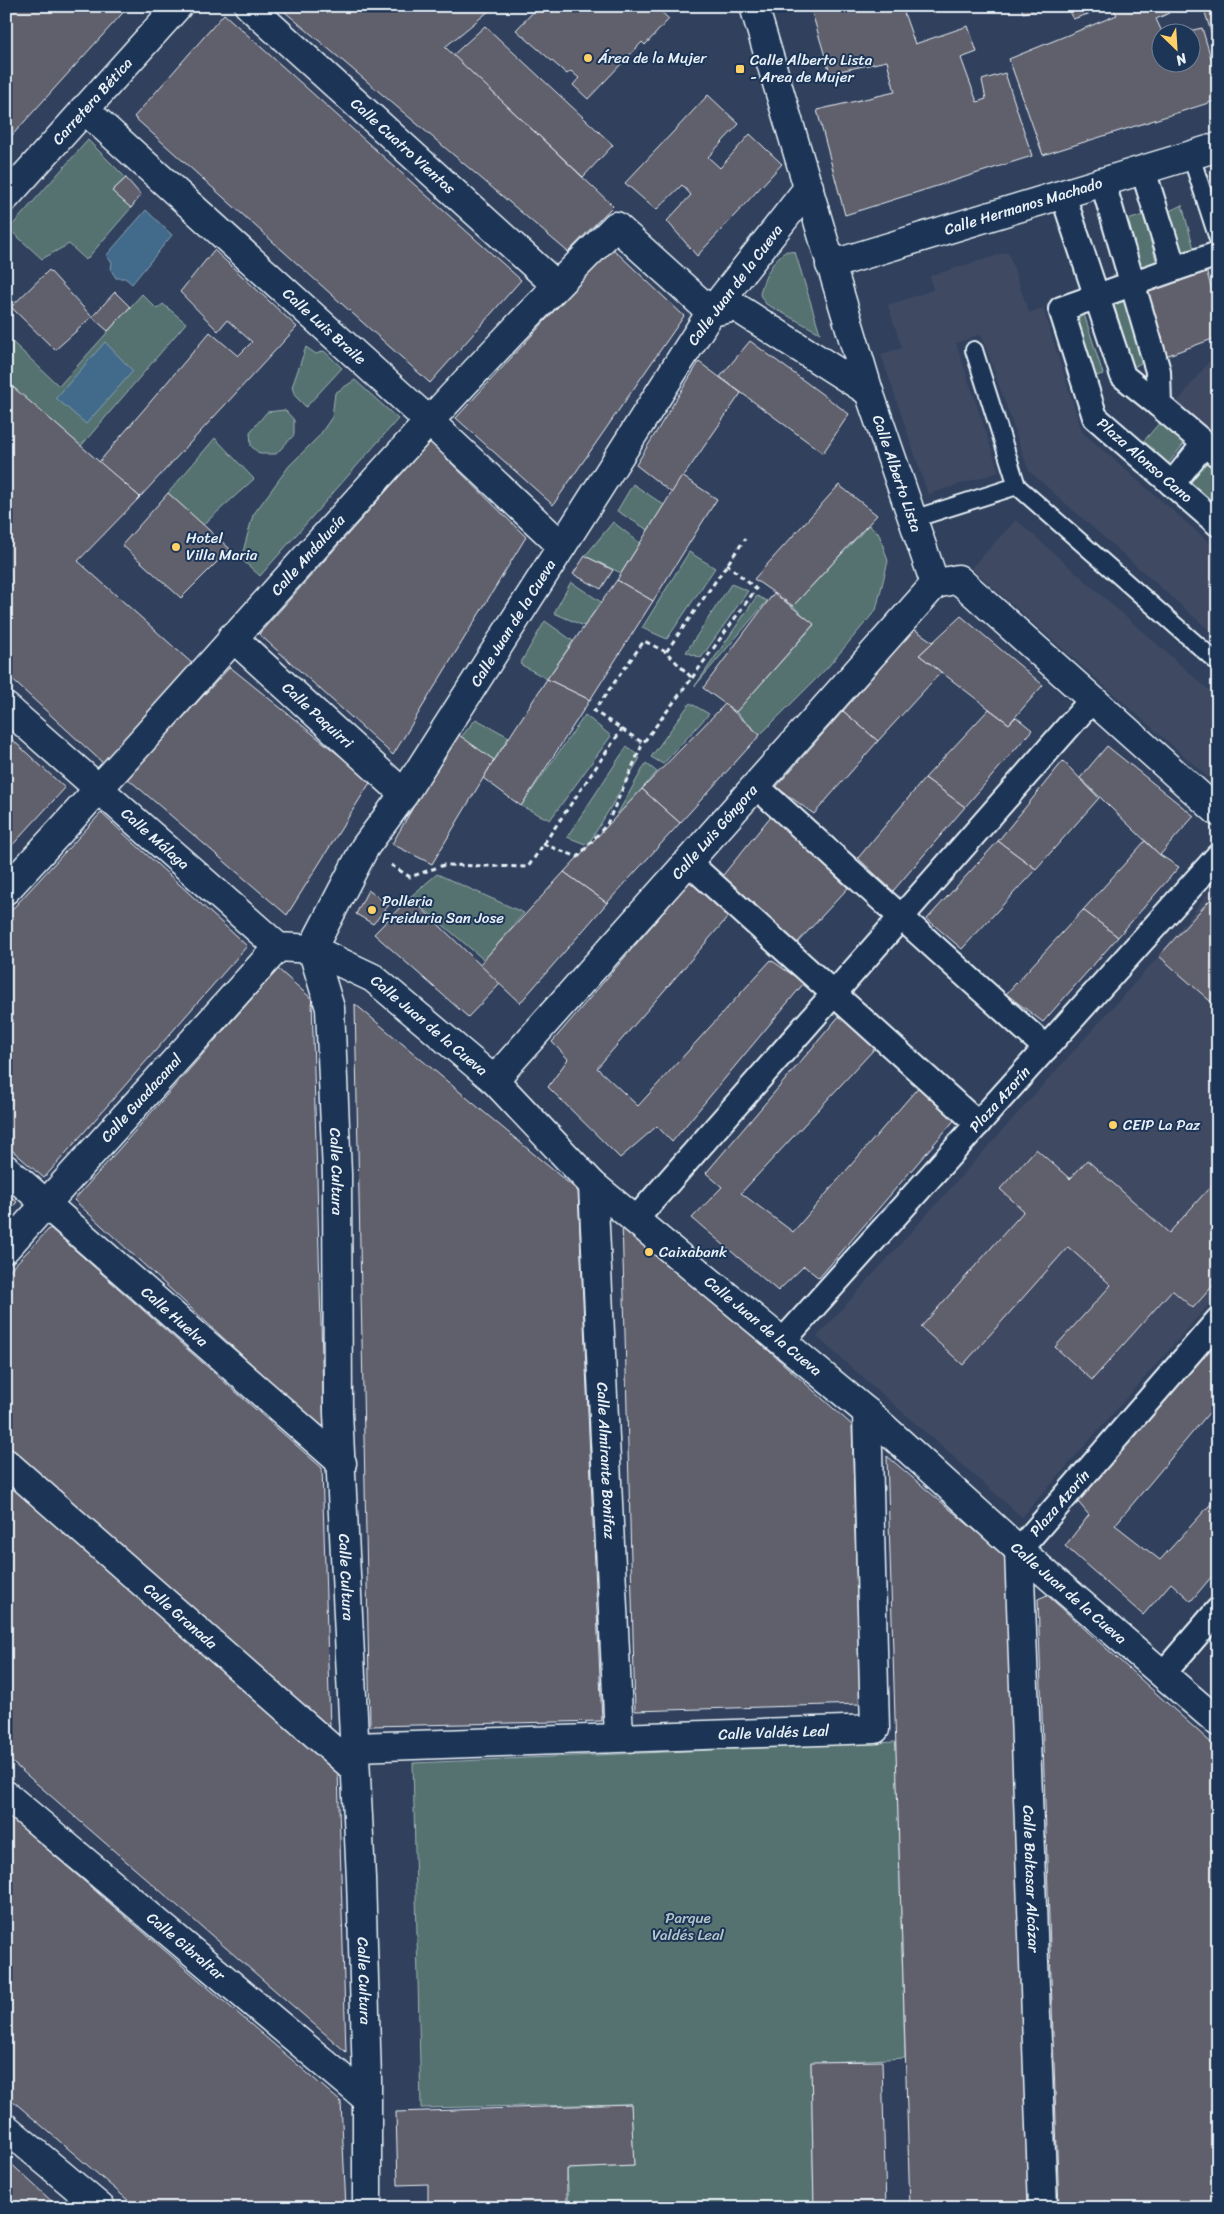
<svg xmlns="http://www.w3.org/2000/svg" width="1224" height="2214" font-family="Sriracha,sans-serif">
	<rect width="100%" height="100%" fill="#31415d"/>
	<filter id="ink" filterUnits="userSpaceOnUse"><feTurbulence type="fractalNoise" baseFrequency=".02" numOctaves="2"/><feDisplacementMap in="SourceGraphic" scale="10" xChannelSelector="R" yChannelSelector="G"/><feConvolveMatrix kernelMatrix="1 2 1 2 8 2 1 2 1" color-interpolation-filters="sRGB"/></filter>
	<g filter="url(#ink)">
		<!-- built -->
		<g fill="#3f4a62">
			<polygon points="1008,252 1029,313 1043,308 1082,432 1218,550 1218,638 1029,471 981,334 956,343 999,472 928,494 881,354 902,348 888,305 933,290 930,276"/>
			<polygon points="1218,350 1218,438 1177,403"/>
			<polygon points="1016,520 1218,698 1218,786 971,568"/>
			<polygon points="1216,883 1218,1294 1022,1517 817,1337 1159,956"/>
		</g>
		<!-- green -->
		<g fill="#557270" stroke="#9eb2b4">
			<polygon points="88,140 126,178 112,191 131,208 86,260 69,244 42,259 9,229"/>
			<polygon points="1182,205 1196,256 1179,262 1165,213"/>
			<polygon points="1143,215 1158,267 1137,275 1122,222"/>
			<path d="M787 251 795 252 820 333 766 304 760 295C762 280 774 257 787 251Z"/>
			<polygon points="142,294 157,309 163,304 186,323 81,446 6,381 6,336 59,386"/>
			<polygon points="1130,299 1149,358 1134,367 1114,305"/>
			<polygon points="1084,314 1103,374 1089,378 1068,319"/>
			<polygon points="306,347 316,354 324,351 342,368 306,407 295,396 292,387"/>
			<polygon points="355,380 398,419 260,576 241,559 253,515 289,466 319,436 332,417 335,393"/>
			<polygon points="285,410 294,420 294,435 276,454 260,454 251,446 250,432 267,412"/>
			<polygon points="1162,420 1186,441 1168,464 1142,443"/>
			<polygon points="215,438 254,479 203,525 168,493"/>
			<polygon points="1207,461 1218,470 1218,501 1215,504 1187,483"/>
			<polygon points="633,484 664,505 648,530 617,511"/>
			<polygon points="613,522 640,543 621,573 585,556"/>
			<polygon points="869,525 879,534 888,561 876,610 827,668 760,735 736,712 814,625 793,606"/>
			<polygon points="689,552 715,568 667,639 642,628"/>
			<polygon points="571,582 601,602 584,626 554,613"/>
			<polygon points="731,584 748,591 701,658 686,652"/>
			<polygon points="757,596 767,601 695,686"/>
			<polygon points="545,621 573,641 547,679 520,664"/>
			<polygon points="690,703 709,714 663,764 651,757"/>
			<polygon points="585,715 611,736 550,820 521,806"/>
			<polygon points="476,719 509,737 494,760 461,737"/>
			<polygon points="627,746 640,758 588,845 567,837"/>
			<polygon points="646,763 657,772 614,820"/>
			<polygon points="437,874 524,913 484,960 410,897"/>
			<polygon points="896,1742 905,2058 811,2063 814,2208 569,2208 567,2169 634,2166 631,2104 421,2108 413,1763"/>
		</g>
		<!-- water -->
		<g fill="#436a8a" stroke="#85a0b6">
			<polygon points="146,210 172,235 132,284 125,278 116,278 111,270 112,262 106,256"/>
			<polygon points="105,342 133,371 86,424 56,398"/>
		</g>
		<!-- building -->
		<g fill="#615e6c" stroke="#e8f1f8">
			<polygon points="6,6 129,6 6,142"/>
			<polygon points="278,6 495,6 445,47 613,206 568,252"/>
			<polygon points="539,6 655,6 669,19 645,45 642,42 588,99 573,85 579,78 571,71 567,74 516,30"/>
			<polygon points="810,6 920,6 904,13 915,44 968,26 977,52 961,58 977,102 986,99 982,80 1005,73 1032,156 845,215 817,110 895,92 887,61 830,73"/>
			<polygon points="1021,6 1051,6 1023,13"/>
			<polygon points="1066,6 1167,6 1169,13 1156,19 1162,32 1162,62 1192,62 1192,32 1184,32 1202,28 1218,81 1218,100 1043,155 1009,59 1117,15 1112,6 1073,19"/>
			<polygon points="1203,6 1218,6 1218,55"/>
			<polygon points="224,14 521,280 430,383 134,117"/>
			<polygon points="485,26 613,145 583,177 453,55"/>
			<polygon points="708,95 739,124 708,157 720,168 750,134 782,164 697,256 667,221 691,195 682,185 656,210 625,183"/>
			<polygon points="126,178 141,195 131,208 112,191"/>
			<polygon points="612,248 684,316 553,505 456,418"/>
			<polygon points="214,250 297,327 140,497 99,462 210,332 238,356 252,342 227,320 218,331 180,292"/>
			<polygon points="1204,262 1218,312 1218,337 1163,357 1144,287"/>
			<polygon points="49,270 92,317 55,350 11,307"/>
			<polygon points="115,292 130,307 108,331 92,317"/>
			<polygon points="750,341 849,414 823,453 720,377"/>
			<polygon points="699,362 741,393 672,493 636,465"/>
			<polygon points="6,381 140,497 78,561 195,666 104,764 6,674"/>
			<polygon points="430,442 526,537 393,755 259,634"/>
			<polygon points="682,476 717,499 653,601 617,580"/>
			<polygon points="839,485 877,515 793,606 754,579"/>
			<polygon points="168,493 230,549 181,598 122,545"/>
			<polygon points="585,556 613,570 601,589 573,574"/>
			<polygon points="617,580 653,601 590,700 547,679"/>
			<polygon points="774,593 814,624 736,712 703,688"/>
			<polygon points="961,616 1043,685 1009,724 919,655"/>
			<polygon points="914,629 933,642 919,655 941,672 878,741 843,711"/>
			<polygon points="230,667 371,781 287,915 127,778"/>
			<polygon points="547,679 590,700 521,806 483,778"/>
			<polygon points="725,704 760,735 680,823 642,789"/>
			<polygon points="989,709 1009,724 1016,717 1032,730 965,807 925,778"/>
			<polygon points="843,711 878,741 814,814 776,787"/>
			<polygon points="456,733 494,760 432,864 392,844"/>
			<polygon points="6,734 65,788 6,852"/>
			<polygon points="1107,746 1194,816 1160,855 1080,778"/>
			<polygon points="1063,761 1099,798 1036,869 998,841"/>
			<polygon points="925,778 965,807 893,891 858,858"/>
			<polygon points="642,789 680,823 607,903 564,872"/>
			<polygon points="101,813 247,946 44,1178 6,1145 6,916"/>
			<polygon points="771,816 848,888 796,944 719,880"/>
			<polygon points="998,841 1036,869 962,949 927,919"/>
			<polygon points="1145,841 1160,855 1179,867 1118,937 1083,910"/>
			<polygon points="564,872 607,903 520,1003 479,965"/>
			<polygon points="692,879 728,917 597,1068 638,1106 771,960 804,983 672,1142 657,1126 620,1158 548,1087 568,1059 552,1042"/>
			<polygon points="368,890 389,905 373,924 356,914"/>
			<polygon points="1218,891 1218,1008 1159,956"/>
			<polygon points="410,897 500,984 468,1017 374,934"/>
			<polygon points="1083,910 1118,937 1043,1022 1006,994"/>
			<polygon points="278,969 312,999 324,1431 74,1200"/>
			<polygon points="355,1004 578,1191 602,1721 370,1726"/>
			<polygon points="841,1014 877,1046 741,1193 793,1232 922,1083 957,1117 819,1278 804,1266 778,1291 692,1218 722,1187 706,1173"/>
			<polygon points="1036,1149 1070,1179 1087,1160 1169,1233 1218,1178 1218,1280 1193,1308 1172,1290 1092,1380 1055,1347 1111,1285 1068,1247 963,1365 921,1327 1024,1211 1000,1189"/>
			<polygon points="6,1192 17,1202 6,1214"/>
			<polygon points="622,1220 852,1425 860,1704 635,1711"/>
			<polygon points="50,1228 322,1468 330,1729 6,1445 6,1274"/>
			<polygon points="1212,1340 1218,1345 1218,1402 1115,1525 1160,1560 1218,1496 1218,1569 1191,1601 1171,1583 1143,1615 1065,1546 1089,1515 1073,1496"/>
			<polygon points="887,1456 1005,1556 1029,2208 910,2208"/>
			<polygon points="6,1482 338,1770 346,2052 6,1757"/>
			<polygon points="1047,1595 1218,1749 1218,2208 1059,2208 1038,1599"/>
			<polygon points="6,1814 341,2102 346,2208 137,2208 6,2095"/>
			<polygon points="882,2061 886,2208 814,2208 811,2062"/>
			<polygon points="631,2104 634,2166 567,2169 567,2208 428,2208 428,2184 398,2185 396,2112"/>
			<polygon points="6,2159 59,2208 6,2208"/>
		</g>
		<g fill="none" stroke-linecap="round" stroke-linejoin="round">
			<defs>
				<g id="service">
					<polyline points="1191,156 1218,239"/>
					<polyline points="974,350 1017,486 1218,663"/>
					<polyline points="913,519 1017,486"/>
				</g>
				<g id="pedestrian">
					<polyline points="1143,170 1174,269 1218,254"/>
					<polyline points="1103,183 1158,371 1159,405 1218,455"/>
					<polyline points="1063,195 1123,376 1159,405"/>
					<path id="s1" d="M1174 269 1061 309 1095 417 1218 524"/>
					<polyline points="1172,484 1204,444"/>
					<polyline points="756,786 1046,1048"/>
					<polyline points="688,862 978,1124"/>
					<polyline points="635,1220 1092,700"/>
					<path id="s2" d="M782 1342 1218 856"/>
					<path id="s3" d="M1019 1550 1218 1320"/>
					<polyline points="1162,1675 1218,1610"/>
				</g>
				<g id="minor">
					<path id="s4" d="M249 6 556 285"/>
					<path id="s5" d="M754 6 869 392 935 584"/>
					<path id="s6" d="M84 109 430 422 562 546"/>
					<path id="s7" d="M809 187 711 312 404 794 365 847 312 949 373 978 494 1080 593 1185 867 1412 1019 1550 1218 1722"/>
					<path id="s8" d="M830 265 1218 147"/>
					<polyline points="935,584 958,579 1218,812"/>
					<path id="s9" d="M232 637 404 794"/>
					<path id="s10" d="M6 707 278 947 312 949 330 1008 337 1174 338 1413 361 1878 367 2080V2208"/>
					<path id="s11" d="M6 890C211 670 403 438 616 226L711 312 736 307 869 392"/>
					<path id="s12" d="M494 1080 935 584"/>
					<path id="s13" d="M6 1169 342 1463"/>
					<path id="s14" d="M593 1185 619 1736"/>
					<path id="s15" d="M6 1248 278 947"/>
					<path id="s16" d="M6 1463 355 1769"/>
					<path id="s17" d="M1019 1550 1043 2208"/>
					<path id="s18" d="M355 1747 875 1729 867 1412"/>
					<path id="s19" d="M6 1795 366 2098"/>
					<polyline points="6,2128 101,2208"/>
				</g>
				<g id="tertiary">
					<path id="s20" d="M6 197 178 6"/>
				</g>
			</defs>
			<!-- service casing -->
			<use href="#service" stroke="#e8f1f8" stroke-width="20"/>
			<!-- pedestrian casing -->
			<use href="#pedestrian" stroke="#e8f1f8" stroke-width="28"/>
			<!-- minor casing -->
			<use href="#minor" stroke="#e8f1f8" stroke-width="31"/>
			<!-- tertiary casing -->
			<use href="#tertiary" stroke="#e8f1f8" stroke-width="31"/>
			<!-- path -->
			<g stroke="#e8f1f8" stroke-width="3" stroke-dasharray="5 4" stroke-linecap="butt">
				<polyline points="666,652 644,641 594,711 643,743 692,678 666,652 745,539"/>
				<polyline points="692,678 756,589 727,564"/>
				<polyline points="543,844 578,857 607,824 643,743"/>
				<polyline points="391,865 410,877 444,865 528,867 622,729"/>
			</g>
			<!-- service -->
			<use href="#service" stroke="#1d3557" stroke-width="16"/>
			<!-- pedestrian -->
			<use href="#pedestrian" stroke="#1d3557" stroke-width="24"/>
			<!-- minor -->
			<use href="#minor" stroke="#1d3557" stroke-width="28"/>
			<!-- tertiary -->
			<use href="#tertiary" stroke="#1d3557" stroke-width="28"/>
		</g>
	</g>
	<!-- markers -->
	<g fill="#ffd166" stroke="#1d3557" stroke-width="2">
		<circle cx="588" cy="58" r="5"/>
		<rect x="735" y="64" width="10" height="10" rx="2.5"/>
		<circle cx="176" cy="547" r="5"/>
		<circle cx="372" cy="910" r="5"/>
		<circle cx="1113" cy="1125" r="5"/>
		<circle cx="649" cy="1252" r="5"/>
	</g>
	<g text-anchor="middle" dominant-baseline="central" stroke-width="4" stroke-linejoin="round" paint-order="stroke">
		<!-- poi labels -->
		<g font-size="15" fill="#e8f1f8" stroke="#1d3557" text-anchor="start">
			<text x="598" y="58">Área de la Mujer</text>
			<text x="750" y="60">Calle Alberto Lista<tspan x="750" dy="17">- Area de Mujer</tspan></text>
			<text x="186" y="538">Hotel<tspan x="186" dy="17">Villa Maria</tspan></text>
			<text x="382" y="901">Polleria<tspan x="382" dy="17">Freiduria San Jose</tspan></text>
			<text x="1123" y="1125">CEIP La Paz</text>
			<text x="659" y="1252">Caixabank</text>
		</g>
		<!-- street labels -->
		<g font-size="15" fill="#e8f1f8" stroke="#1d3557">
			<text stroke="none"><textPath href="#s20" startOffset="129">Carretera Bética</textPath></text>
			<text stroke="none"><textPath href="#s4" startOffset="208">Calle Cuatro Vientos</textPath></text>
			<text stroke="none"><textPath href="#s8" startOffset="202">Calle Hermanos Machado</textPath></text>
			<text transform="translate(735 285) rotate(-53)">Calle Juan de la Cueva</text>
			<text stroke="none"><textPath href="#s6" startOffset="324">Calle Luis Braile</textPath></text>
			<text stroke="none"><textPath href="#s1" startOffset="299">Plaza Alonso Cano</textPath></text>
			<text stroke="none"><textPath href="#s5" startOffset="489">Calle Alberto Lista</textPath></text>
			<text stroke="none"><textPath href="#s11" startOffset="451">Calle Andalucía</textPath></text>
			<text transform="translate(513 623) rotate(-58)">Calle Juan de la Cueva</text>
			<text stroke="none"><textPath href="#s9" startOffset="116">Calle Paquirri</textPath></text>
			<text stroke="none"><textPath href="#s12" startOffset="332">Calle Luis Góngora</textPath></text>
			<text stroke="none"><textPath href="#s10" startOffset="199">Calle Málaga</textPath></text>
			<text stroke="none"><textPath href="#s7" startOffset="1052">Calle Juan de la Cueva</textPath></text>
			<text stroke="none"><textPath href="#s15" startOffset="202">Calle Guadacanal</textPath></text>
			<text stroke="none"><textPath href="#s2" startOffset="326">Plaza Azorín</textPath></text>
			<text stroke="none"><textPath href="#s10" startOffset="622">Calle Cultura</textPath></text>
			<text stroke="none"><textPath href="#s13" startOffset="224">Calle Huelva</textPath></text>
			<text stroke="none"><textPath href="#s7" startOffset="1502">Calle Juan de la Cueva</textPath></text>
			<text stroke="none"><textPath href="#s14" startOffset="276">Calle Almirante Bonifaz</textPath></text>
			<text stroke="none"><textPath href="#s3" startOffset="62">Plaza Azorín</textPath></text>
			<text stroke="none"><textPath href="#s10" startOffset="1028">Calle Cultura</textPath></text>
			<text stroke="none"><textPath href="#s7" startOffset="1908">Calle Juan de la Cueva</textPath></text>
			<text stroke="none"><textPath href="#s16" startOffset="232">Calle Granada</textPath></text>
			<text stroke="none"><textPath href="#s18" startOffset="419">Calle Valdés Leal</textPath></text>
			<text stroke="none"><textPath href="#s17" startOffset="329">Calle Baltasar Alcázar</textPath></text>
			<text stroke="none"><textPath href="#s19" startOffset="235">Calle Gibraltar</textPath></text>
			<text stroke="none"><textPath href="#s10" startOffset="1432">Calle Cultura</textPath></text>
		</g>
		<!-- park labels -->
		<g font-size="15" fill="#b5c5c8" stroke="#1d3557">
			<text x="688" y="1918">Parque<tspan x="688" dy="17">Valdés Leal</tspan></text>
		</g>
	</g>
	<!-- margin -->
	<rect width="1224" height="2214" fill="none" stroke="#1d3557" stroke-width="25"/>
	<rect x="12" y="12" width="1199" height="2189" fill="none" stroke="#e8f1f8" stroke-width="2" filter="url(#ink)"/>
	<!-- north arrow -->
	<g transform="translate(1176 48) rotate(155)"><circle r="24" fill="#1d3557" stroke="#6e8097"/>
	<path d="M0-4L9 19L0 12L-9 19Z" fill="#ffd166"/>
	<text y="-8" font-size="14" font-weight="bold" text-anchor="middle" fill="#e8f1f8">N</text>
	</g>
</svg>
